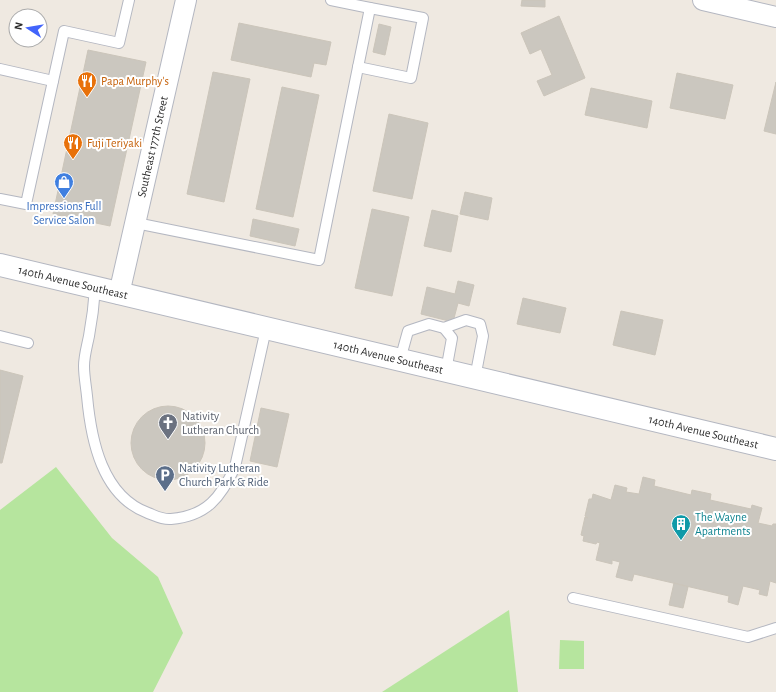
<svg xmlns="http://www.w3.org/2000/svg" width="776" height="692" font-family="'Alegreya Sans',sans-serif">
	<rect width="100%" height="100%" fill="#efe9e1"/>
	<!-- green -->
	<g fill="#b6e59e">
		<polygon points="56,467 112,538 158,577 183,633 153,692 0,692 0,510"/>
		<polygon points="509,610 518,692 382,692"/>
		<polygon points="560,640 584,641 584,669 559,669"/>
	</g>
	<!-- building -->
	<g fill="#cbc7bf" stroke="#cbc5ba">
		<polygon points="522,0 545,0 545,7 521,6"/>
		<polygon points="559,16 585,78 544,96 537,81 552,75 541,49 530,54 521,33"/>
		<polygon points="239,23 331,42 326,65 314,63 311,77 231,60"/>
		<polygon points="379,24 391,27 385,55 373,52"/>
		<polygon points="88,50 146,62 110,226 53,214"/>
		<polygon points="213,72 250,79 224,202 187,194"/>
		<polygon points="677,73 733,85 725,119 670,108"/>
		<polygon points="776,82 776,134 764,131"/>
		<polygon points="282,87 319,95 293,217 256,209"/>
		<polygon points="591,88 652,101 647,128 585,115"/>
		<polygon points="389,114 428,123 412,199 373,191"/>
		<polygon points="465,192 492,198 488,220 460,214"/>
		<polygon points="372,209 409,217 392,296 355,288"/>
		<polygon points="432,210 458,216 451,252 424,246"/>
		<polygon points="253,219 299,229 295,246 250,236"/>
		<polygon points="458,281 474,285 469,306 458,303 453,322 421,314 427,287 455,294"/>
		<polygon points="523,298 566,308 560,333 517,324"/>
		<polygon points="621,311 663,320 655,355 613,345"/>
		<polygon points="0,370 23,376 2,463 0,463"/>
		<circle cx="168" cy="443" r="37"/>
		<polygon points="261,408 289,414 277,467 250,461"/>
		<polygon points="643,477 655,480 654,486 691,495 692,490 711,494 710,500 751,509 752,505 762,508 758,523 772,526 773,524 776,524 776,583 770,581 767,596 759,594 760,590 743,586 738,605 728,602 729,596 634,574 632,581 616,577 620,562 612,560 612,564 596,560 600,543 597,542 596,544 583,541 584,536 581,535 585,517 588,518 585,516 589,499 592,499 593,494 611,500 615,485 627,488 626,492 639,494"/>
		<polygon points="674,583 688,587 683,608 669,605"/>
	</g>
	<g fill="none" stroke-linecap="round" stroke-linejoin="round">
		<defs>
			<g id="lane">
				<polyline points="358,67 411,78 423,18 370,8"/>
				<polyline points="0,69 53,81"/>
				<polyline points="0,199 26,204 64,31 119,43 129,0"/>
				<polyline points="136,223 319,260 370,8 331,0"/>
				<path d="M95 288C94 304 92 320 89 336 87 346 84 356 84 366 84 376 86 386 87 396 91 440 102 496 148 513 156 516 163 520 171 519 207 516 221 497 235 467L266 329"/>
				<polyline points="444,328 452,338 446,371"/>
				<polyline points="0,336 28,343"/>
				<polyline points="400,360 408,331 429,324 444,328 466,320 480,324 483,336 475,378"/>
				<polyline points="573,598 748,637 776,628"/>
			</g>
			<g id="street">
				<polyline points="703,0 776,17"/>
				<path id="s1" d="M119 294 186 0"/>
			</g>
			<g id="secondary">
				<path id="s2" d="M0 265 776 449"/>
			</g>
		</defs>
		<!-- lane casing -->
		<use href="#lane" stroke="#b4b7c1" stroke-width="12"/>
		<!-- street casing -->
		<use href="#street" stroke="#b4b7c1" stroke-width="22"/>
		<!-- secondary casing -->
		<use href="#secondary" stroke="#b4b7c1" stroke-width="24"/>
		<!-- lane -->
		<use href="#lane" stroke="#fff" stroke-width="10"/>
		<!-- street -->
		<use href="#street" stroke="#fff" stroke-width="20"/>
		<!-- secondary -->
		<use href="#secondary" stroke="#fff" stroke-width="22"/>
	</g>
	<!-- icons -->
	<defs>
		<symbol id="restaurant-pin" viewBox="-11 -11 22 30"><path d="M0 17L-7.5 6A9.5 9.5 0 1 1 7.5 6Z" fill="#e8710a" stroke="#fff"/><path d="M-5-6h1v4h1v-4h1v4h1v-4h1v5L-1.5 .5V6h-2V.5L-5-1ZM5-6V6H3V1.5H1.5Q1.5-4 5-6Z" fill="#fff"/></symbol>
		<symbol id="shop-pin" viewBox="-11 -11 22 30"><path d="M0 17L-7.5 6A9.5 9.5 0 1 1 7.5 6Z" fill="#3f7fe0" stroke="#fff"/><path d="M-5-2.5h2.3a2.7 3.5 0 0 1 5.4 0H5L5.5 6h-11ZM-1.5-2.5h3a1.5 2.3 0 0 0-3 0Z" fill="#fff"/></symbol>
		<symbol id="church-pin" viewBox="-11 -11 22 30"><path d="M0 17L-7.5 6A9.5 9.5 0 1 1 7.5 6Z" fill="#6b7280" stroke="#fff"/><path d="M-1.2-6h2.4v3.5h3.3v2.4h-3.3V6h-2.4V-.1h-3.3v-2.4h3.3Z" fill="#fff"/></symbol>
		<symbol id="parking-pin" viewBox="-11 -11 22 30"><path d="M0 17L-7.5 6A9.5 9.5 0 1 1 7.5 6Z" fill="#5c6f8a" stroke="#fff"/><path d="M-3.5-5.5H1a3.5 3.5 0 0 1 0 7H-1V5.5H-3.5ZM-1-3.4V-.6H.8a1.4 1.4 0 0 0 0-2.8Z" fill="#fff"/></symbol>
		<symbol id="building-pin" viewBox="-11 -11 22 30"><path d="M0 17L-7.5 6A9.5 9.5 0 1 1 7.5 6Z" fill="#0f9aa8" stroke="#fff"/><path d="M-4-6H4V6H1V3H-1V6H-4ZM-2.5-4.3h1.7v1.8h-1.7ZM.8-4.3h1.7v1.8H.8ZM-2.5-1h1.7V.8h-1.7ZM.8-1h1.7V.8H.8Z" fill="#fff"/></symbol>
	</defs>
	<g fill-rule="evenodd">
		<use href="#restaurant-pin" x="76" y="70" width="22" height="30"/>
		<use href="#restaurant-pin" x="62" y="132" width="22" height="30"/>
		<use href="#shop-pin" x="53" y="171" width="22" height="30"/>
		<use href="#church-pin" x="157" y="412" width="22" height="30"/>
		<use href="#parking-pin" x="154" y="464" width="22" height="30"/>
		<use href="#building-pin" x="670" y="513" width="22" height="30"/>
	</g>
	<g text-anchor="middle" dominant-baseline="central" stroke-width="4" stroke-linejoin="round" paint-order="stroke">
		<!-- food labels -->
		<g font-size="12" fill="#c56008" stroke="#fff" text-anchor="start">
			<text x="101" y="81">Papa Murphy's</text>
			<text x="87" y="143">Fuji Teriyaki</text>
		</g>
		<!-- street labels -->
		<g font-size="12" fill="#2e2e2e" stroke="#fff">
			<text stroke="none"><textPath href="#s1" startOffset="151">Southeast 177th Street</textPath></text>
			<text stroke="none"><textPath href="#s2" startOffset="75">140th Avenue Southeast</textPath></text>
			<text stroke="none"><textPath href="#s2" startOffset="399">140th Avenue Southeast</textPath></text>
			<text stroke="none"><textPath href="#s2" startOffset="723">140th Avenue Southeast</textPath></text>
		</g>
		<!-- shop labels -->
		<g font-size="12" fill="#366cbe" stroke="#fff">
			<text x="64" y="206">Impressions Full<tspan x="64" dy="14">Service Salon</tspan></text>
		</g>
		<!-- worship labels -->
		<g font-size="12" fill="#5b616d" stroke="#fff" text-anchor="start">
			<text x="182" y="416">Nativity<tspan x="182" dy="14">Lutheran Church</tspan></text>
		</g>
		<!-- service labels -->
		<g font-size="12" fill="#4e5e75" stroke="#fff" text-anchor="start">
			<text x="179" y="468">Nativity Lutheran<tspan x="179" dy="14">Church Park &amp; Ride</tspan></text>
		</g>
		<!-- culture labels -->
		<g font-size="12" fill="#0d838f" stroke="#fff" text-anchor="start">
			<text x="695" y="517">The Wayne<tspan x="695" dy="14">Apartments</tspan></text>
		</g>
	</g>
	<!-- north arrow -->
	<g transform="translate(28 28) rotate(282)"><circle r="19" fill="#ffffff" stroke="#ababab"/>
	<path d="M0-3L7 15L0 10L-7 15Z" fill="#4264fb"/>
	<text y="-6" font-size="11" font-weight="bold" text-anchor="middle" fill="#2e2e2e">N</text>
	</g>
</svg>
